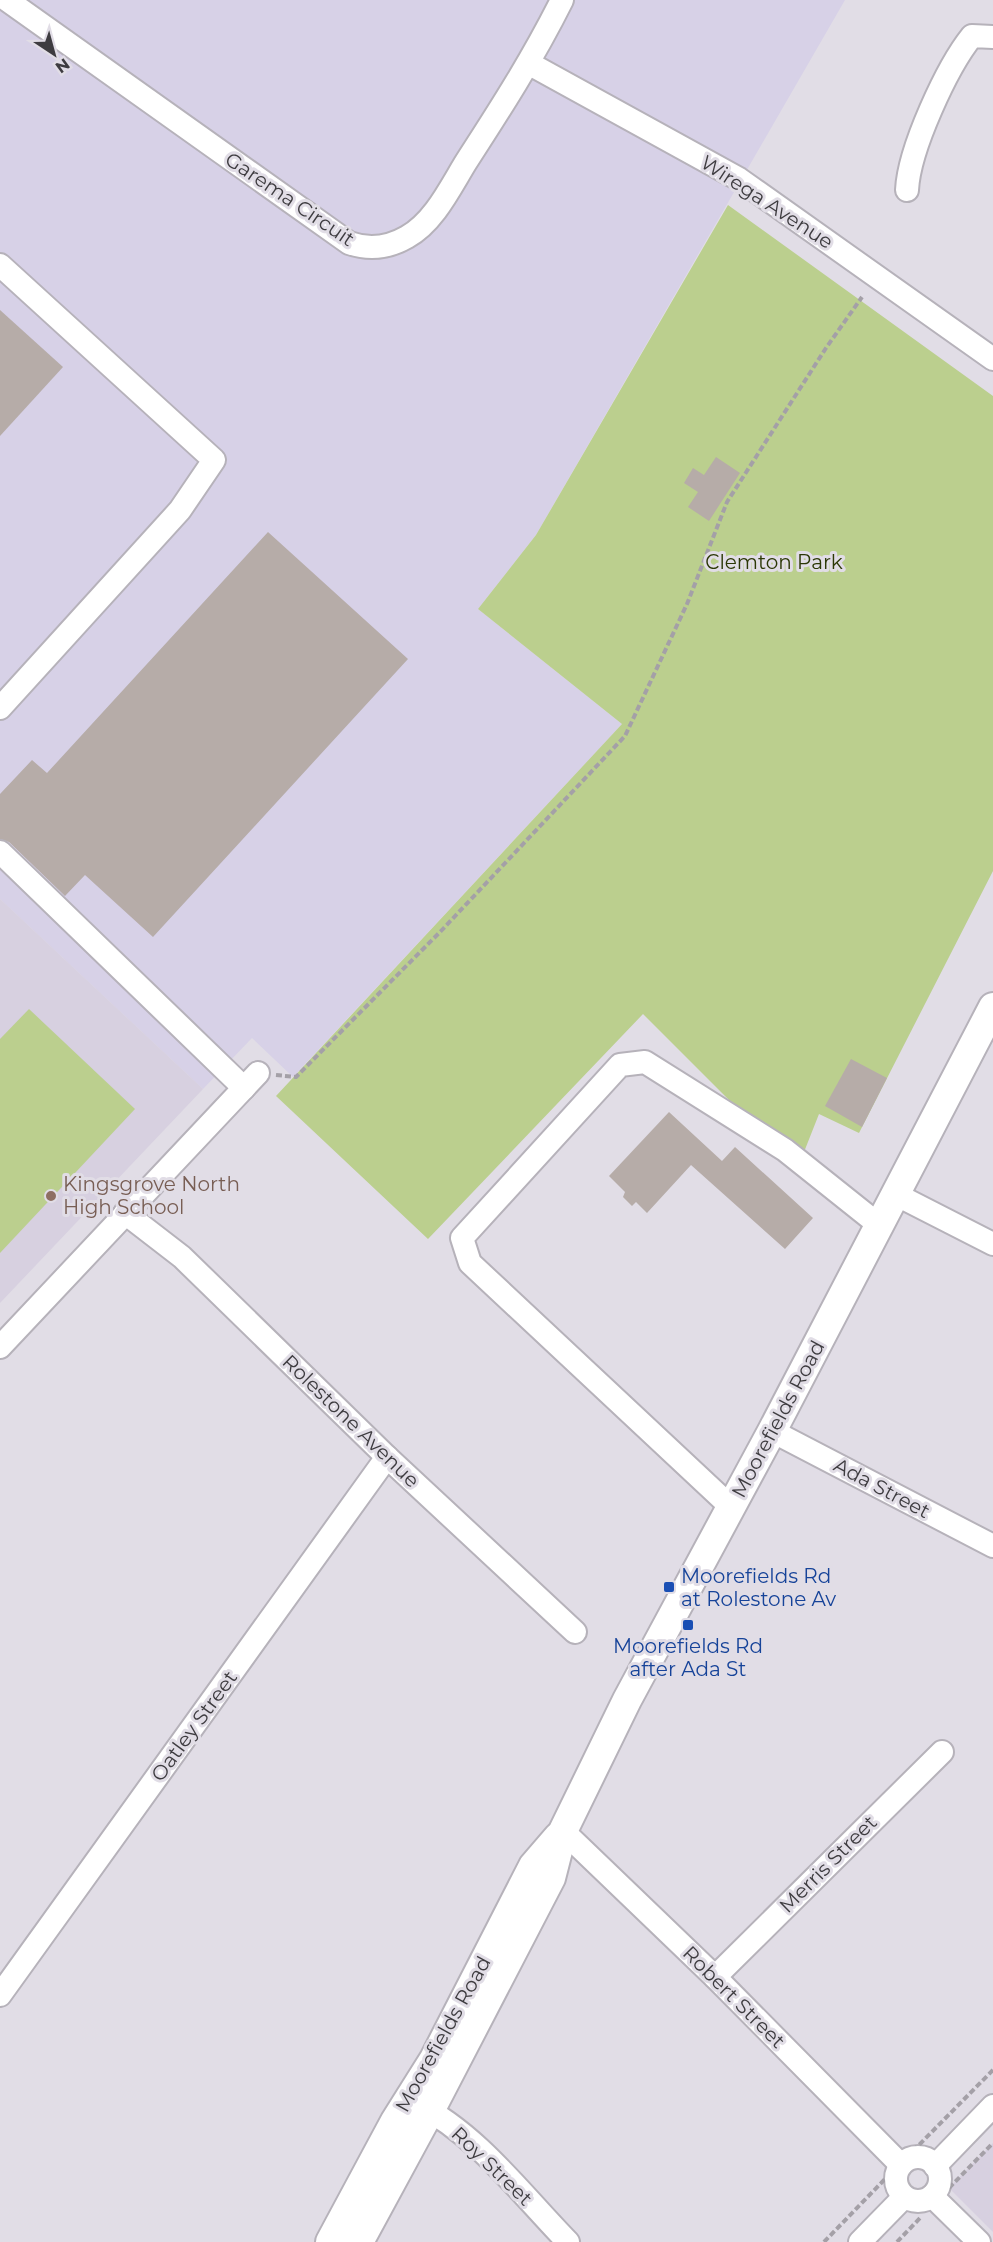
<svg xmlns="http://www.w3.org/2000/svg" width="993" height="2242" font-family="Montserrat,sans-serif">
	<rect width="100%" height="100%" fill="#e1dde6"/>
	<!-- industrial -->
	<polygon fill="#d7d1e7" points="0,0 845,0 536,535 478,609 622,724 293,1077 252,1038 203,1089 0,899"/>
	<!-- built -->
	<g fill="#d7d0e0">
		<polygon points="0,899 203,1089 0,1303"/>
		<polygon points="993,2143 993,2232 949,2188"/>
	</g>
	<!-- green -->
	<g fill="#bbcf8e">
		<polygon points="728,205 993,396 993,871 859,1133 819,1114 804,1152 738,1109 643,1014 428,1239 276,1096 622,724 478,609 536,535"/>
		<polygon points="29,1009 135,1109 0,1253 0,1039"/>
	</g>
	<!-- building -->
	<g fill="#b6aca8">
		<polygon points="0,310 63,367 0,436"/>
		<polygon points="716,457 740,473 709,521 688,507 698,492 684,483 693,468 704,475"/>
		<polygon points="268,532 408,659 153,937 85,875 65,896 9,842 0,839 0,794 32,760 47,773"/>
		<polygon points="851,1059 887,1078 862,1127 825,1106"/>
		<polygon points="669,1112 722,1161 735,1147 813,1218 785,1249 691,1165 647,1213 636,1202 632,1206 623,1197 625,1192 609,1176"/>
	</g>
	<g fill="none" stroke-linecap="round" stroke-linejoin="round">
		<defs>
			<g id="minor">
				<path d="M7 0 349 243C369 250 388 248 407 237 434 222 450 188 466 162 501 108 533 58 562 0"/>
				<polyline points="530,64 739,179 993,359"/>
				<path d="M907 190C909 149 947 67 972 36L993 37"/>
				<polyline points="0,265 214,460 180,510 0,708"/>
				<polyline points="0,852 244,1088"/>
				<polyline points="895,1194 993,1244"/>
				<polyline points="125,1213 182,1257 387,1457 575,1632"/>
				<polyline points="0,1347 258,1073"/>
				<polyline points="772,1431 993,1546"/>
				<polyline points="731,1507 470,1263 462,1238 620,1065 645,1062 785,1150 879,1225"/>
				<polyline points="563,1831 715,1977 901,2165"/>
				<polyline points="715,1977 942,1752"/>
				<polyline points="0,1995 387,1457"/>
				<path d="M417 2104C477 2134 522 2195 568 2242"/>
				<circle cx="918" cy="2179" r="22"/>
				<polyline points="935,2166 993,2106"/>
				<polyline points="932,2196 979,2242"/>
				<polyline points="860,2242 904,2197"/>
			</g>
			<g id="major">
				<polyline points="330,2242 395,2121 434,2059 533,1866 558,1837"/>
				<polyline points="359,2242 430,2111 551,1878 563,1831 627,1700 772,1431 993,1007"/>
			</g>
		</defs>
		<!-- minor casing -->
		<use href="#minor" stroke="#b6b2ba" stroke-width="26"/>
		<!-- major casing -->
		<use href="#major" stroke="#b6b2ba" stroke-width="32"/>
		<!-- path -->
		<g stroke="#a4a0a7" stroke-width="4" stroke-dasharray="6 3" stroke-linecap="butt">
			<polyline points="276,1075 296,1077 441,931 625,736 687,604 727,502 826,348 862,297"/>
			<polyline points="913,2151 993,2070"/>
			<polyline points="949,2188 993,2143"/>
			<polyline points="824,2242 886,2178"/>
			<polyline points="897,2242 921,2217"/>
		</g>
		<!-- minor -->
		<use href="#minor" stroke="#fff" stroke-width="22"/>
		<!-- major -->
		<use href="#major" stroke="#fff" stroke-width="28"/>
	</g>
	<!-- markers -->
	<circle fill="#8d6e63" stroke="#e1dde6" stroke-width="2" cx="51" cy="1196" r="6"/>
	<g fill="#1a4fb4" stroke="#e1dde6" stroke-width="2">
		<rect x="663" y="1581" width="12" height="12" rx="3"/>
		<rect x="682" y="1619" width="12" height="12" rx="3"/>
	</g>
	<g text-anchor="middle" dominant-baseline="central" stroke-width="6" stroke-linejoin="round" paint-order="stroke">
		<!-- street labels -->
		<g font-size="20" fill="#3e3c40" stroke="#e1dde6">
			<text transform="translate(290 199) rotate(34)">Garema Circuit</text>
			<text transform="translate(767 202) rotate(33)">Wirega Avenue</text>
			<text transform="translate(778 1419) rotate(-62)">Moorefields Road</text>
			<text transform="translate(351 1421) rotate(44)">Rolestone Avenue</text>
			<text transform="translate(882 1488) rotate(28)">Ada Street</text>
			<text transform="translate(194 1726) rotate(-54)">Oatley Street</text>
			<text transform="translate(828 1864) rotate(-45)">Merris Street</text>
			<text transform="translate(734 1997) rotate(45)">Robert Street</text>
			<text transform="translate(443 2034) rotate(-61)">Moorefields Road</text>
			<text transform="translate(492 2166) rotate(44)">Roy Street</text>
		</g>
		<!-- park labels -->
		<g font-size="20" fill="#2c3806" stroke="#e1dde6">
			<text x="774" y="562">Clemton Park</text>
		</g>
		<!-- education labels -->
		<g font-size="20" fill="#785e54" stroke="#e1dde6" text-anchor="start">
			<text x="63" y="1184">Kingsgrove North<tspan x="63" dy="23">High School</tspan></text>
		</g>
		<!-- transit labels -->
		<g font-size="20" fill="#164399" stroke="#e1dde6" text-anchor="start">
			<text x="681" y="1576">Moorefields Rd<tspan x="681" dy="23">at Rolestone Av</tspan></text>
			<text x="688" y="1646" text-anchor="middle">Moorefields Rd<tspan x="688" dy="23">after Ada St</tspan></text>
		</g>
	</g>
	<!-- north arrow -->
	<g transform="translate(54 54) rotate(144)" stroke="#e1dde6" stroke-width="4.5" paint-order="stroke">
	<path d="M0-4.5L10 22L0 15L-10 22Z" fill="#3e3c40"/>
	<text y="-9" font-size="16" font-weight="bold" text-anchor="middle" fill="#3e3c40">N</text>
	</g>
</svg>
